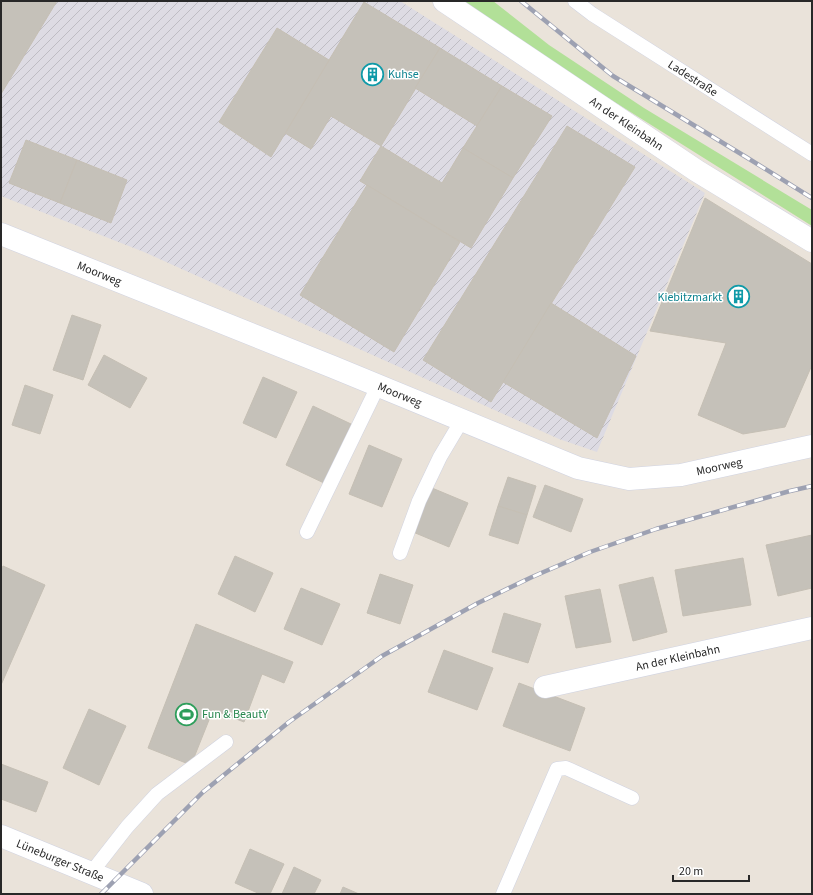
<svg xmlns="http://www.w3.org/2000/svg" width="813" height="895" font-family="'Source Sans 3',sans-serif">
	<defs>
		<pattern id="industrial-furrows" width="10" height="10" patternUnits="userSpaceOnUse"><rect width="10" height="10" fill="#dddbe3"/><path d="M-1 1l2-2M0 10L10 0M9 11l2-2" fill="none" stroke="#bebcc3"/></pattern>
	</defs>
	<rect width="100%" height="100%" fill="#eae3da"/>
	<!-- industrial -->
	<polygon fill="url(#industrial-furrows)" points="1,1 400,1 705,193 597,452 559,439 144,252 1,196"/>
	<!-- grass -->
	<polygon fill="#b2e098" points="462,1 493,1 549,45 644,108 812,210 812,226 554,64"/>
	<!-- building -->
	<g fill="#c5c1b9" stroke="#c5bfb4">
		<polygon points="1,1 57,1 1,94"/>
		<polygon points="364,2 440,48 381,146 331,116 311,149 285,133"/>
		<polygon points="277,28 329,60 271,157 219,122"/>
		<polygon points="440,48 502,86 477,126 415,88"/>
		<polygon points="502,86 552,116 513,178 463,148"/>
		<polygon points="567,126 635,167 491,402 423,360"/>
		<polygon points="26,140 77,160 60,203 9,183"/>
		<polygon points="381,146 442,183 463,148 513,178 471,248 360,181"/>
		<polygon points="77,160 127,180 111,223 60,203"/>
		<polygon points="367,185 460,242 394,352 300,295"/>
		<polygon points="705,198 812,264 812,365 785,427 743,434 698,415 726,343 650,331"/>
		<polygon points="551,303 636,356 597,438 503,382"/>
		<polygon points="72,315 101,325 83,380 53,370"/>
		<polygon points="104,355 147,378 130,408 88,385"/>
		<polygon points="263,377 297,392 276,438 243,423"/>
		<polygon points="25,385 53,395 40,434 12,425"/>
		<polygon points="313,406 351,424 324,483 286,465"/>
		<polygon points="369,445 402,459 382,507 349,494"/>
		<polygon points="508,477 536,486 527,515 498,506"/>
		<polygon points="545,485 583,499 571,532 533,517"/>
		<polygon points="432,488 468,503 449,547 413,532"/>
		<polygon points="498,506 527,515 518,544 489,535"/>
		<polygon points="812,535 812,588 778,596 766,545"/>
		<polygon points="235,556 273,573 255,612 218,594"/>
		<polygon points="743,558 751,605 683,616 675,570"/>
		<polygon points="3,566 45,585 1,685 1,570"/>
		<polygon points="380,574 413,585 400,624 367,613"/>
		<polygon points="653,577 667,632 633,641 619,585"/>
		<polygon points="301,588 340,604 322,645 284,629"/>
		<polygon points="600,589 611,642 576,648 565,596"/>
		<polygon points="504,613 541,624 528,663 492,652"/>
		<polygon points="196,624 293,662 284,683 262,674 244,722 213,710 191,765 148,748"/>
		<polygon points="444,650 493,668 477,710 428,692"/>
		<polygon points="519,683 585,708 570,751 503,726"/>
		<polygon points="89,709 126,726 99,785 63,768"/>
		<polygon points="1,764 48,782 36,812 1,799"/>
		<polygon points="250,849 284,864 270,894 260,894 235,883"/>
		<polygon points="294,867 321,880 314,894 282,894"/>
		<polygon points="343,887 359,894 340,894"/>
	</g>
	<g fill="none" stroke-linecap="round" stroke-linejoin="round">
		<defs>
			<g id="lane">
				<path id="s1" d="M575 1 592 14 812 154"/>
				<polyline points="307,532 378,386"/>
				<polyline points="400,553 419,501 440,457 462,420"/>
				<polyline points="91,873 127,827 157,794 226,742"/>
				<polyline points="503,894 557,769 566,768 632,798"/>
			</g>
			<g id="street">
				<path id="s2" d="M444 1 697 171 812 241"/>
				<path id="s3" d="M1 234 333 367 578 468 629 479 681 475 812 446"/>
				<path id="s4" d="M545 687 812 628"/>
			</g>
			<g id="secondary">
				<path id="s5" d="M1 836 142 894"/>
			</g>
		</defs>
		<!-- lane casing -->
		<use href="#lane" stroke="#d0d3e1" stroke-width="15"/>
		<!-- street casing -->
		<use href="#street" stroke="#d0d3e1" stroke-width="23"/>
		<!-- secondary casing -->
		<use href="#secondary" stroke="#d0d3e1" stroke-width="23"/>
		<!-- lane -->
		<use href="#lane" stroke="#fff" stroke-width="14"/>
		<!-- street -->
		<use href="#street" stroke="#fff" stroke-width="22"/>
		<!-- secondary -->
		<use href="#secondary" stroke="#fff" stroke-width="22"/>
		<defs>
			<g id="rail">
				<polyline points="521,1 613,76 746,157 812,198"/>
				<polyline points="101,894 203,792 289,722 382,656 478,603 532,577 590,552 656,529 790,491 812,486"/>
			</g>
		</defs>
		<!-- rail casing -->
		<use href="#rail" stroke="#9da1b2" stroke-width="4.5"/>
		<!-- rail -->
		<use href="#rail" stroke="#fff" stroke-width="3" stroke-dasharray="9" stroke-linecap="butt"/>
	</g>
	<!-- icons -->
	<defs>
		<symbol id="building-ring" viewBox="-11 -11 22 22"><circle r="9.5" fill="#fff" stroke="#0f9aa8" stroke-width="1.5"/><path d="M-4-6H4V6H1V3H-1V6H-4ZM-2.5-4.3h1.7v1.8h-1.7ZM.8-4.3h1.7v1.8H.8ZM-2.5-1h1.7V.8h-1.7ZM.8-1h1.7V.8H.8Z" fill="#0f9aa8"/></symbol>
		<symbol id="stadium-ring" viewBox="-11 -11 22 22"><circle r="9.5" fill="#fff" stroke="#2e9e5b" stroke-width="1.5"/><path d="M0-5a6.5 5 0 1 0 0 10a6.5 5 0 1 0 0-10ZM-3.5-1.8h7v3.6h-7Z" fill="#2e9e5b"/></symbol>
	</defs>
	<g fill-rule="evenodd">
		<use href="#building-ring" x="360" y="62" width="25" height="25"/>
		<use href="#building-ring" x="726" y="284" width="25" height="25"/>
		<use href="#stadium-ring" x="174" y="702" width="25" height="25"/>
	</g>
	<g text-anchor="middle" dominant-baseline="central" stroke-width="3" stroke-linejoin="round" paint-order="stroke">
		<!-- culture labels -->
		<g font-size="12" fill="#0d838f" stroke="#fff" text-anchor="start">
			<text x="388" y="74">Kuhse</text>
			<text x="722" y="297" text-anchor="end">Kiebitzmarkt</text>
		</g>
		<!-- street labels -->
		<g font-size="12" fill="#282828" stroke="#fff">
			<text stroke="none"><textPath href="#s1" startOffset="141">Ladestraße</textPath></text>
			<text stroke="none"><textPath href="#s2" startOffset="220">An der Kleinbahn</textPath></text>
			<text stroke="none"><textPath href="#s3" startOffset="106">Moorweg</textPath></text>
			<text stroke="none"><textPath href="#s3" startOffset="430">Moorweg</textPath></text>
			<text stroke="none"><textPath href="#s3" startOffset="766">Moorweg</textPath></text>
			<text stroke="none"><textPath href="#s4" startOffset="136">An der Kleinbahn</textPath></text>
			<text stroke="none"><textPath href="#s5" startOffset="64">Lüneburger Straße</textPath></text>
		</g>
		<!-- leisure labels -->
		<g font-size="12" fill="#27864d" stroke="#fff" text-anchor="start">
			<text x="202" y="714">Fun &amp; BeautY</text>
		</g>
	</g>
	<!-- border -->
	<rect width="813" height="895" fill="none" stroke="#282828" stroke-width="4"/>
	<!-- scale -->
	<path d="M673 875v6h76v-6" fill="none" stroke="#282828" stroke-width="2"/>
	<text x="679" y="875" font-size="12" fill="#282828" stroke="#ffffff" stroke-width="3" paint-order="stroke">20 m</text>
</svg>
